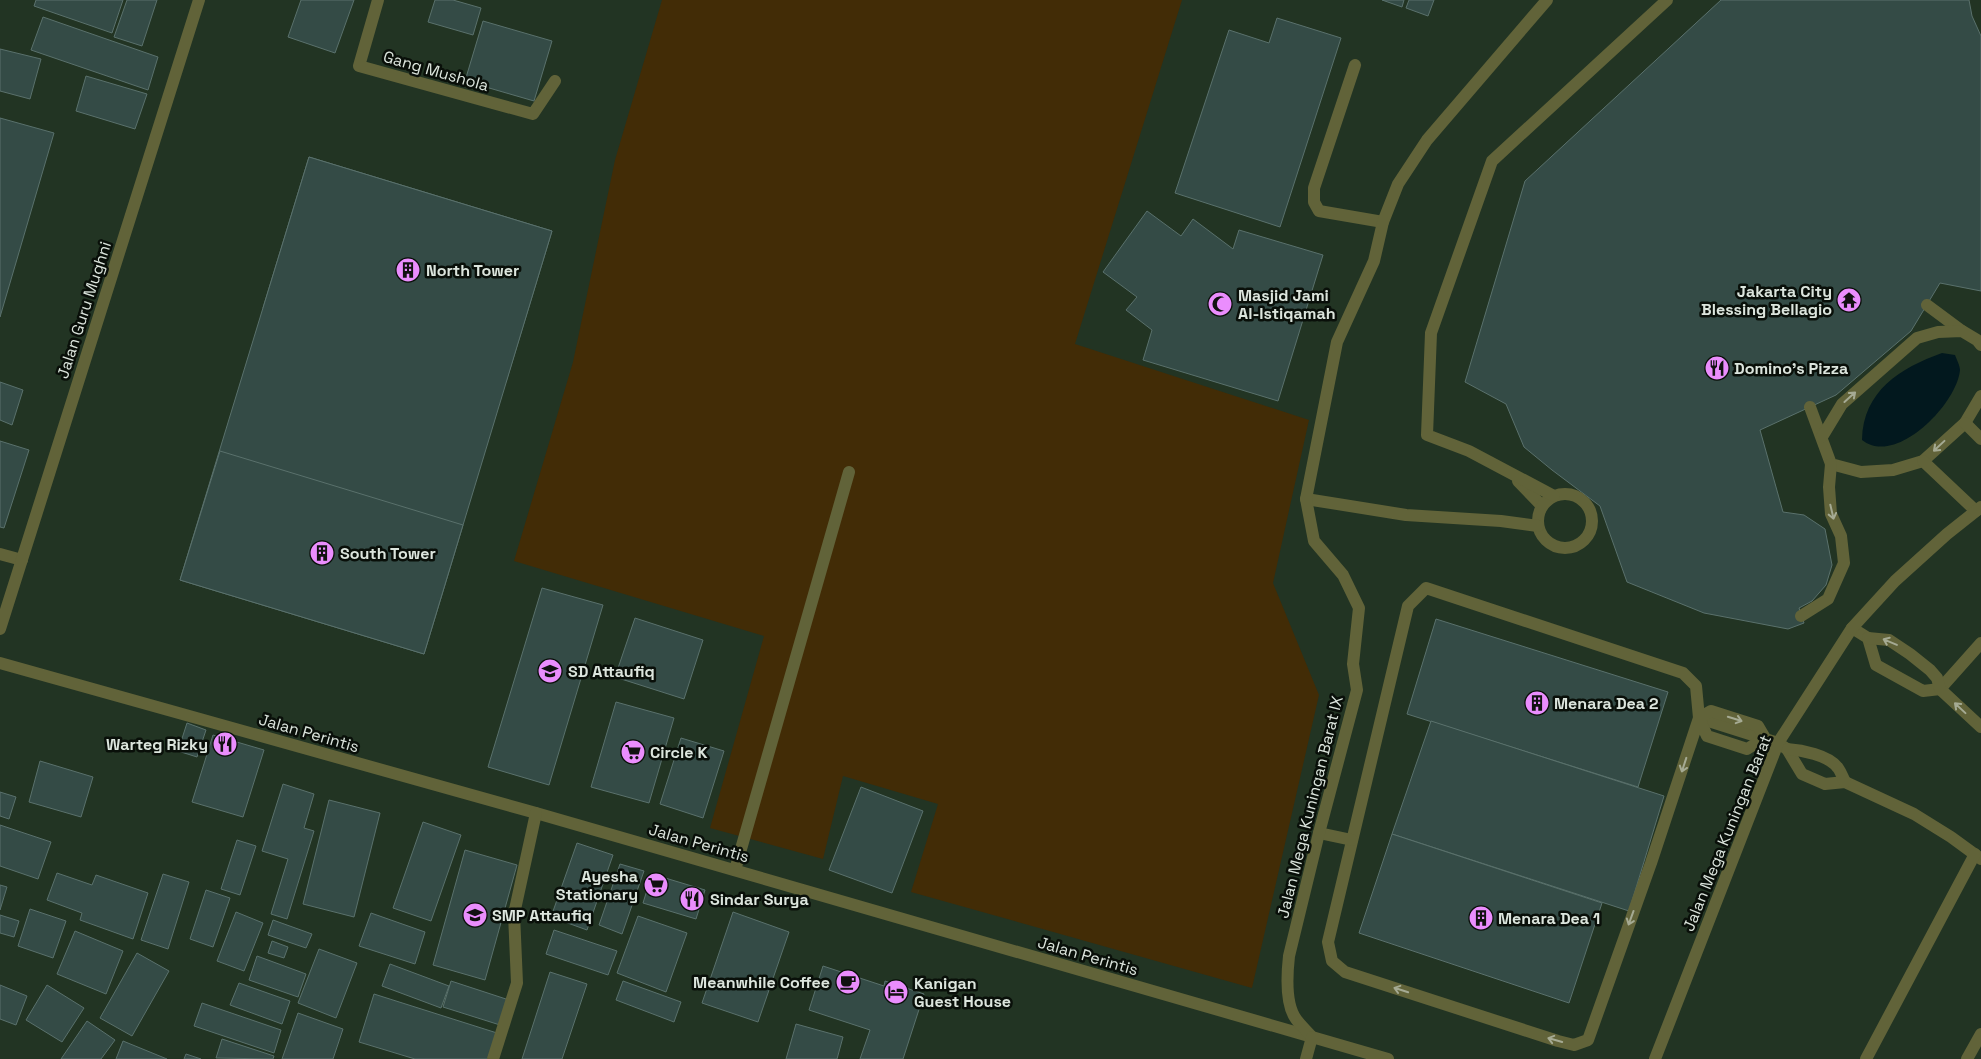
<svg xmlns="http://www.w3.org/2000/svg" width="1981" height="1059" font-family="'Space Grotesk',sans-serif">
	<rect width="100%" height="100%" fill="#1b281b"/>
	<!-- built -->
	<rect fill="#223423" x="0" y="0" width="1981" height="1059"/>
	<!-- green -->
	<polygon fill="#422c06" points="662,0 1182,0 1075,344 1309,420 1273,583 1319,695 1252,988 911,892 938,804 843,776 823,859 710,828 764,636 514,561 573,362 615,160"/>
	<!-- water -->
	<path fill="#02181e" d="M1942 353 1955 355C1957 360 1960 366 1960 370 1957 404 1896 467 1862 440 1863 391 1900 368 1942 353Z"/>
	<!-- building -->
	<g fill="#344b46" stroke="#5a716c">
		<polygon points="36,0 123,0 112,33 34,6"/>
		<polygon points="127,0 157,0 142,46 114,37"/>
		<polygon points="301,0 354,0 335,53 288,37"/>
		<polygon points="435,0 453,0 481,8 473,35 428,22"/>
		<polygon points="1382,0 1404,0 1402,7"/>
		<polygon points="1409,0 1434,0 1428,16 1406,8"/>
		<polygon points="1721,0 1969,0 1972,16 1981,36 1981,291 1940,283 1911,331 1836,395 1760,430 1783,512 1804,515 1825,529 1832,565 1826,585 1812,601 1799,608 1804,623 1788,629 1704,613 1627,582 1600,506 1552,470 1524,447 1506,404 1465,382 1525,181"/>
		<polygon points="43,17 158,57 148,90 31,50"/>
		<polygon points="1277,18 1341,38 1280,227 1175,193 1229,30 1269,43"/>
		<polygon points="483,21 552,41 534,101 465,81"/>
		<polygon points="0,49 41,59 30,99 0,91"/>
		<polygon points="86,76 147,94 135,129 76,111"/>
		<polygon points="0,118 54,133 0,317"/>
		<polygon points="309,157 552,231 506,382 263,308"/>
		<polygon points="309,157 552,231 424,654 180,580"/>
		<polygon points="1147,211 1181,236 1193,219 1233,249 1239,230 1323,255 1278,401 1143,360 1152,330 1126,310 1137,297 1103,272"/>
		<polygon points="0,382 23,390 12,425 0,420"/>
		<polygon points="0,441 29,450 4,528 0,527"/>
		<polygon points="220,451 463,525 424,654 180,580"/>
		<polygon points="542,588 603,605 549,785 488,767"/>
		<polygon points="635,618 703,640 684,699 615,677"/>
		<polygon points="1436,619 1668,692 1638,787 1407,714"/>
		<polygon points="616,702 674,718 649,803 591,787"/>
		<polygon points="1431,721 1664,796 1629,911 1392,834"/>
		<polygon points="187,723 206,730 197,757 178,751"/>
		<polygon points="213,735 264,750 243,817 192,802"/>
		<polygon points="681,738 724,751 703,818 660,804"/>
		<polygon points="40,761 93,777 81,817 29,802"/>
		<polygon points="283,784 314,794 304,828 314,831 287,919 271,914 288,859 262,851"/>
		<polygon points="861,787 923,811 892,893 829,870"/>
		<polygon points="0,792 16,797 9,819 0,816"/>
		<polygon points="329,800 380,813 354,917 303,904"/>
		<polygon points="423,822 461,835 431,921 393,908"/>
		<polygon points="0,825 51,842 38,879 0,866"/>
		<polygon points="1392,834 1602,903 1569,1003 1359,933"/>
		<polygon points="237,840 256,846 240,895 221,889"/>
		<polygon points="577,843 613,855 587,930 551,917"/>
		<polygon points="465,850 517,865 485,980 433,965"/>
		<polygon points="620,864 644,871 622,934 599,925"/>
		<polygon points="57,873 92,885 96,875 148,893 133,939 80,920 82,913 47,900"/>
		<polygon points="163,874 189,882 168,949 141,940"/>
		<polygon points="652,874 705,890 696,919 643,903"/>
		<polygon points="0,885 7,887 0,910"/>
		<polygon points="206,890 230,898 213,947 190,939"/>
		<polygon points="30,909 66,921 53,958 18,946"/>
		<polygon points="236,912 263,923 244,971 217,961"/>
		<polygon points="733,912 789,932 758,1022 702,1003"/>
		<polygon points="371,913 425,932 415,964 359,946"/>
		<polygon points="0,915 19,921 14,937 0,933"/>
		<polygon points="638,916 687,933 666,992 617,973"/>
		<polygon points="273,920 312,934 306,948 268,935"/>
		<polygon points="554,930 617,951 608,975 546,954"/>
		<polygon points="75,931 123,951 106,994 57,974"/>
		<polygon points="272,941 288,947 284,958 268,953"/>
		<polygon points="319,949 357,963 336,1018 298,1003"/>
		<polygon points="137,953 169,971 132,1036 100,1018"/>
		<polygon points="257,956 306,974 298,997 249,980"/>
		<polygon points="390,964 449,986 441,1008 382,986"/>
		<polygon points="823,966 884,986 885,981 924,994 903,1059 860,1059 870,1030 809,1010"/>
		<polygon points="550,972 587,984 562,1059 522,1059"/>
		<polygon points="451,981 509,1000 500,1025 443,1007"/>
		<polygon points="623,981 681,1002 674,1022 616,1000"/>
		<polygon points="239,983 290,1001 282,1024 230,1005"/>
		<polygon points="0,985 27,996 16,1025 0,1019"/>
		<polygon points="47,985 84,1008 62,1042 26,1020"/>
		<polygon points="374,994 497,1033 489,1059 415,1059 359,1042"/>
		<polygon points="202,1003 281,1030 274,1053 194,1026"/>
		<polygon points="298,1013 343,1029 333,1059 282,1059"/>
		<polygon points="87,1021 115,1040 101,1059 61,1059"/>
		<polygon points="796,1024 843,1037 837,1059 786,1059"/>
		<polygon points="222,1039 274,1056 273,1059 216,1058"/>
		<polygon points="123,1041 167,1059 116,1059"/>
		<polygon points="186,1054 201,1059 184,1059"/>
	</g>
	<g fill="none" stroke-linecap="round" stroke-linejoin="round">
		<!-- service -->
		<g stroke="#616339" stroke-width="12">
			<polyline points="1355,65 1314,188 1314,202 1319,211 1383,222"/>
			<polyline points="1927,305 1962,331"/>
			<polyline points="1810,407 1831,464 1861,472 1893,470 1923,461 1965,423 1981,396"/>
			<polyline points="1965,423 1981,439"/>
			<polyline points="1822,437 1842,404 1917,338 1938,332 1962,331 1977,340 1981,345"/>
			<polyline points="1923,461 1976,511"/>
			<polyline points="1518,481 1542,506"/>
			<circle cx="1565" cy="521" r="27"/>
			<polyline points="1554,496 1469,451 1427,435 1431,333 1492,161 1667,0"/>
			<polyline points="1306,499 1406,515 1501,521 1538,526"/>
			<polyline points="1801,616 1828,599 1844,563 1841,536 1831,514 1829,487 1831,464"/>
			<polyline points="1852,628 1868,638 1876,665 1923,691 1940,689 1981,643"/>
			<polyline points="1868,638 1889,640 1910,654 1930,670 1937,678 1940,689 1981,727"/>
			<polyline points="1699,718 1778,743 1787,749 1802,774 1825,784 1845,782 1914,814 1951,837 1981,859"/>
			<polyline points="1765,738 1747,749 1707,736 1699,718 1696,686 1683,673 1426,588 1408,606 1328,942 1332,961 1345,972 1558,1041 1574,1045 1588,1040 1651,863 1699,718 1711,711 1758,726 1765,738"/>
			<path d="M1787 749C1801 750 1829 755 1838 768 1841 772 1843 778 1845 782"/>
			<polyline points="1319,833 1352,840"/>
			<polyline points="735,870 849,472"/>
			<polyline points="1866,1059 1975,854"/>
			<polyline points="1967,1059 1981,1034"/>
		</g>
		<!-- minor -->
		<g stroke="#616339" stroke-width="12">
			<polyline points="378,0 359,66 533,114 555,81"/>
			<polyline points="0,554 22,560"/>
			<polyline points="0,629 199,0"/>
			<polyline points="0,663 536,813 1312,1037"/>
			<path d="M1312 1037C1307 1031 1301 1026 1296 1019 1285 1004 1287 974 1289 956L1319 833 1357 690 1353 664 1359 608 1343 575 1314 541 1306 499 1337 342 1374 261 1383 222 1398 184 1427 140 1547 0"/>
			<polyline points="493,1059 517,983 514,914 536,813"/>
			<polyline points="1655,1059 1778,743 1852,628 1895,581 1947,534 1981,507"/>
		</g>
		<!-- tertiary -->
		<polyline stroke="#616339" stroke-width="12" points="1306,1059 1312,1037 1388,1059"/>
	</g>
	<!-- one-way arrows -->
	<defs><path id="oneway-shaft" d="M-6 0H5M1.5-3L5.5 0L1.5 3" fill="none" stroke-width="1.6" stroke-linecap="round" stroke-linejoin="round" transform="scale(1.25)"/></defs>
	<g stroke="#a5aa93">
		<use href="#oneway-shaft" transform="translate(1850 397) rotate(-42)"/>
		<use href="#oneway-shaft" transform="translate(1939 446) rotate(137)"/>
		<use href="#oneway-shaft" transform="translate(1832 512) rotate(77)"/>
		<use href="#oneway-shaft" transform="translate(1890 642) rotate(-157)"/>
		<use href="#oneway-shaft" transform="translate(1960 708) rotate(-137)"/>
		<use href="#oneway-shaft" transform="translate(1735 719) rotate(17)"/>
		<use href="#oneway-shaft" transform="translate(1684 765) rotate(108)"/>
		<use href="#oneway-shaft" transform="translate(1631 918) rotate(110)"/>
		<use href="#oneway-shaft" transform="translate(1401 990) rotate(-162)"/>
		<use href="#oneway-shaft" transform="translate(1555 1040) rotate(-164)"/>
	</g>
	<!-- icons -->
	<defs>
		<symbol id="building-disc" viewBox="-11 -11 22 22"><circle r="9.5" fill="#ea8dfd" stroke="#090f09"/><path d="M-4-6H4V6H1V3H-1V6H-4ZM-2.5-4.3h1.7v1.8h-1.7ZM.8-4.3h1.7v1.8H.8ZM-2.5-1h1.7V.8h-1.7ZM.8-1h1.7V.8H.8Z" fill="#111"/></symbol>
		<symbol id="temple-disc" viewBox="-11 -11 22 22"><circle r="9.5" fill="#ea8dfd" stroke="#090f09"/><path d="M0-6L5-2H3V0L6.5 2.5H4V6H1.5V3h-3V6H-4V2.5H-6.5L-3 0V-2H-5Z" fill="#111"/></symbol>
		<symbol id="mosque-disc" viewBox="-11 -11 22 22"><circle r="9.5" fill="#ea8dfd" stroke="#090f09"/><path d="M3.5-4.9A6 6 0 1 0 3.5 4.9A5 5 0 1 1 3.5-4.9Z" fill="#111"/></symbol>
		<symbol id="restaurant-disc" viewBox="-11 -11 22 22"><circle r="9.5" fill="#ea8dfd" stroke="#090f09"/><path d="M-5-6h1v4h1v-4h1v4h1v-4h1v5L-1.5 .5V6h-2V.5L-5-1ZM5-6V6H3V1.5H1.5Q1.5-4 5-6Z" fill="#111"/></symbol>
		<symbol id="school-disc" viewBox="-11 -11 22 22"><circle r="9.5" fill="#ea8dfd" stroke="#090f09"/><path d="M0-5L7-2L0 1L-7-2ZM-4 1L0 2.5L4 1V4Q0 6-4 4Z" fill="#111"/></symbol>
		<symbol id="supermarket-disc" viewBox="-11 -11 22 22"><circle r="9.5" fill="#ea8dfd" stroke="#090f09"/><path d="M-6-5.5h2.5l.6 2H6L4.5 2H-2.5L-4.4-4H-6ZM-1.5 3.2a1.3 1.3 0 1 0 .1 0ZM3 3.2a1.3 1.3 0 1 0 .1 0Z" fill="#111"/></symbol>
		<symbol id="cafe-disc" viewBox="-11 -11 22 22"><circle r="9.5" fill="#ea8dfd" stroke="#090f09"/><path d="M-5.5-4.5H6V0H3Q3 3.5 0 3.5H-2.5Q-5.5 3.5-5.5 0ZM3-3.2v2h1.7v-2ZM-6 4.5H4V6H-6Z" fill="#111"/></symbol>
		<symbol id="hotel-disc" viewBox="-11 -11 22 22"><circle r="9.5" fill="#ea8dfd" stroke="#090f09"/><path d="M-6-4.5h1.5V1H6V5H4.5V3h-9V5H-6ZM-4 0a1.8 1.8 0 1 1 3.6 0ZM.5 0V-2.5h3Q6-2.5 6 0Z" fill="#111"/></symbol>
	</defs>
	<g fill-rule="evenodd">
		<use href="#building-disc" x="394" y="256" width="28" height="28"/>
		<use href="#temple-disc" x="1835" y="286" width="28" height="28"/>
		<use href="#mosque-disc" x="1206" y="290" width="28" height="28"/>
		<use href="#restaurant-disc" x="1703" y="354" width="28" height="28"/>
		<use href="#building-disc" x="308" y="539" width="28" height="28"/>
		<use href="#school-disc" x="536" y="657" width="28" height="28"/>
		<use href="#building-disc" x="1523" y="689" width="28" height="28"/>
		<use href="#restaurant-disc" x="211" y="730" width="28" height="28"/>
		<use href="#supermarket-disc" x="619" y="738" width="28" height="28"/>
		<use href="#supermarket-disc" x="642" y="871" width="28" height="28"/>
		<use href="#restaurant-disc" x="678" y="885" width="28" height="28"/>
		<use href="#school-disc" x="461" y="901" width="28" height="28"/>
		<use href="#building-disc" x="1467" y="904" width="28" height="28"/>
		<use href="#cafe-disc" x="834" y="968" width="28" height="28"/>
		<use href="#hotel-disc" x="882" y="978" width="28" height="28"/>
	</g>
	<g text-anchor="middle" dominant-baseline="central" stroke-width="5" stroke-linejoin="round" paint-order="stroke">
		<!-- street labels -->
		<g font-size="16" fill="#dce5dd" stroke="#090f09">
			<text transform="translate(436 71) rotate(16)">Gang Mushola</text>
			<text transform="translate(84 310) rotate(-72)">Jalan Guru Mughni</text>
			<text transform="translate(309 733) rotate(16)">Jalan Perintis</text>
			<text transform="translate(1310 807) rotate(-76)">Jalan Mega Kuningan Barat IX</text>
			<text transform="translate(1727 833) rotate(-68)">Jalan Mega Kuningan Barat</text>
			<text transform="translate(699 843) rotate(16)">Jalan Perintis</text>
			<text transform="translate(1088 956) rotate(16)">Jalan Perintis</text>
		</g>
		<!-- poi labels -->
		<g font-size="16" font-weight="bold" fill="#dce5dd" stroke="#090f09" text-anchor="start">
			<text x="426" y="270">North Tower</text>
			<text x="1832" y="291" text-anchor="end">Jakarta City<tspan x="1832" dy="18">Blessing Bellagio</tspan></text>
			<text x="1238" y="295">Masjid Jami<tspan x="1238" dy="18">Al-Istiqamah</tspan></text>
			<text x="1734" y="368">Domino's Pizza</text>
			<text x="340" y="553">South Tower</text>
			<text x="568" y="671">SD Attaufiq</text>
			<text x="1554" y="703">Menara Dea 2</text>
			<text x="208" y="744" text-anchor="end">Warteg Rizky</text>
			<text x="650" y="752">Circle K</text>
			<text x="638" y="876" text-anchor="end">Ayesha<tspan x="638" dy="18">Stationary</tspan></text>
			<text x="710" y="899">Sindar Surya</text>
			<text x="492" y="915">SMP Attaufiq</text>
			<text x="1498" y="918">Menara Dea 1</text>
			<text x="830" y="982" text-anchor="end">Meanwhile Coffee</text>
			<text x="914" y="983">Kanigan<tspan x="914" dy="18">Guest House</tspan></text>
		</g>
	</g>
</svg>
